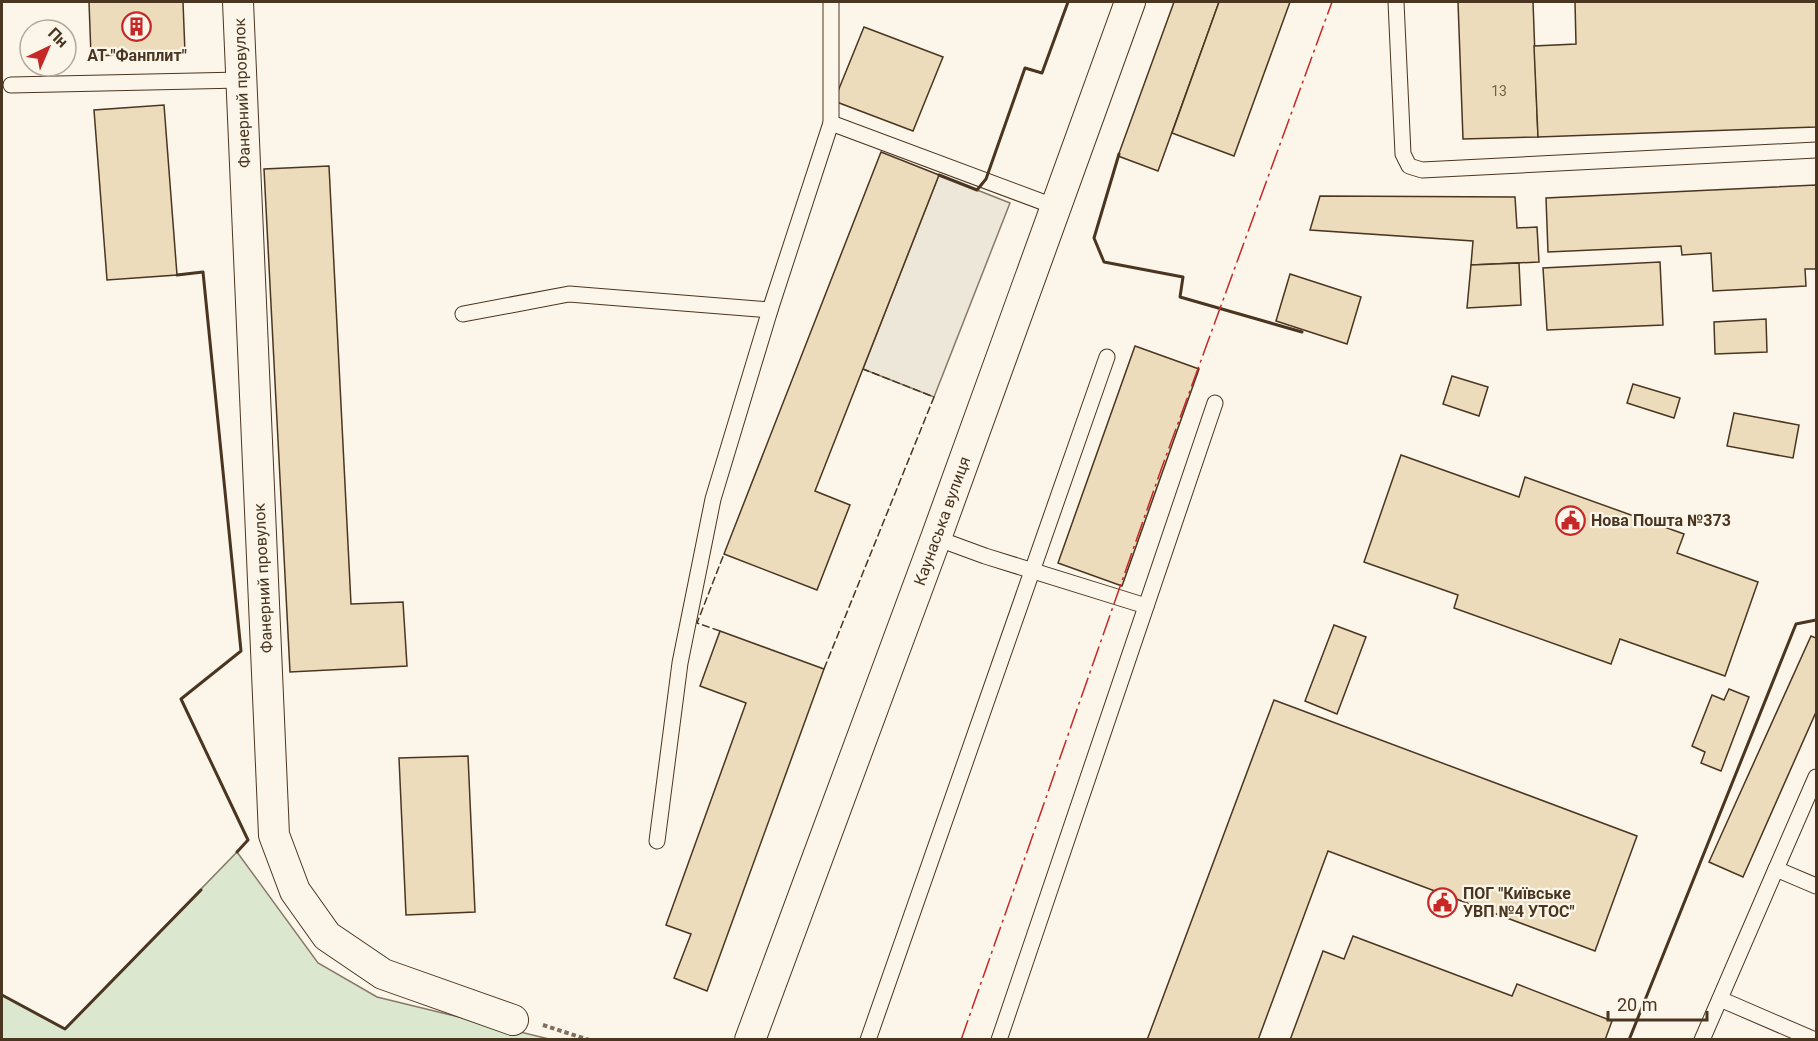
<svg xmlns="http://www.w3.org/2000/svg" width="1818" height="1041" font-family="Roboto,sans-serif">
	<rect width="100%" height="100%" fill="#fbf6e9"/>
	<!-- green -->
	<polygon fill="#dce7d0" stroke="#887966" stroke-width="1.5" points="237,852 318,963 377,997 549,1039 2,1039 2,995 65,1029"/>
	<!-- parking -->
	<polygon fill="#ede7d9" stroke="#887966" stroke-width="1.5" points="939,175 1010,203 934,397 863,369"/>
	<!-- building -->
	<g fill="#ecdcbc" stroke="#4a3520" stroke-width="1.5">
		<polygon points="89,2 183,2 185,53 91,56"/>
		<polygon points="1174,2 1219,2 1158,171 1118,156"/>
		<polygon points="1219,2 1290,2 1234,156 1172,133"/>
		<polygon points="1458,2 1533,2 1538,137 1463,139"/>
		<polygon points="1575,2 1816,2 1816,127 1538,137 1534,46 1576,44"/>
		<polygon points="864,27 943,57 913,131 834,101"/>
		<polygon points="164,105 177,275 107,280 94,110"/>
		<polygon points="881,152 939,175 815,491 850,505 817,590 724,554"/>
		<polygon points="329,166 351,604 403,602 407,666 290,672 264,169"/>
		<polygon points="1816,185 1816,269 1805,269 1806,286 1713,291 1711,253 1682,255 1681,246 1548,252 1546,198"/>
		<polygon points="1320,196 1515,197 1517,228 1537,227 1539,262 1471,265 1473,241 1310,230"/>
		<polygon points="1660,262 1663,325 1547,330 1543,268"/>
		<polygon points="1519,263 1521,305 1467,308 1471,265"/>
		<polygon points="1290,274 1361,297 1347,344 1276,321"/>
		<polygon points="1766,319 1767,352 1715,354 1714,322"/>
		<polygon points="1135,346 1199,369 1122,586 1058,563"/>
		<polygon points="1452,376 1488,387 1479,416 1443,404"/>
		<polygon points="1633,384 1680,398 1674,418 1627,403"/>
		<polygon points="1734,413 1799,425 1793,458 1727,446"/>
		<polygon points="1401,455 1519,497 1525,477 1684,534 1677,553 1758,582 1725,676 1620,639 1611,664 1454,608 1458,595 1364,562"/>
		<polygon points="1334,625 1366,637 1337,714 1305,701"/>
		<polygon points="720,631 824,669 707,991 674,978 691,934 666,925 746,703 700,686"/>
		<polygon points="1811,636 1816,638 1816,712 1743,877 1709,862"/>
		<polygon points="1729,689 1749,697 1721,771 1701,763 1705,752 1692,746 1712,695 1724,700"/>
		<polygon points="1274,700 1637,836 1595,951 1328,851 1258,1040 1147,1040"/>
		<polygon points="468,756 475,912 406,915 399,758"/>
		<polygon points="1353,936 1512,996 1517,984 1612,1021 1605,1040 1290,1040 1323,951 1344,959"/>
	</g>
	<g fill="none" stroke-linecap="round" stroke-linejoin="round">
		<defs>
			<g id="service">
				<polyline points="1396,2 1403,154 1409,166 1422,170 1816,150"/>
				<polyline points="11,85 241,80"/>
				<polyline points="831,123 1056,207"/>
				<polyline points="463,314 569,294 770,310"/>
				<polyline points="936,538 985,556 1146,606"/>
				<polyline points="657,841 680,663 713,499 770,310 831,123 831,2"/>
				<polyline points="1776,869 1816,777"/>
				<polyline points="1720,999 1815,1040"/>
				<polyline points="868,1040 1107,357"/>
				<polyline points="999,1040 1215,403"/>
				<polyline points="1702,1040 1776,869 1816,886"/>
			</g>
			<g id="minor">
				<polyline points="238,2 274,835 295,891 327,936 383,974 513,1020"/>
				<polyline points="750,1040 936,538 1130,2"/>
			</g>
		</defs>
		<!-- service casing -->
		<use href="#service" stroke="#4a3520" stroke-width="17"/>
		<!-- minor casing -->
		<use href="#minor" stroke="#4a3520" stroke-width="32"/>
		<!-- path -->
		<polyline stroke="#7f6f5c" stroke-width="4" stroke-dasharray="4.5 3" stroke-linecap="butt" points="543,1025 589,1040"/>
		<!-- service -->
		<use href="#service" stroke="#fbf6e9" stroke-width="15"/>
		<!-- minor -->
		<use href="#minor" stroke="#fbf6e9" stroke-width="30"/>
		<!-- fence -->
		<g stroke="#4a3520" stroke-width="1.5" stroke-dasharray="8 3" stroke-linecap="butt">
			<polyline points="720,631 697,623 724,554"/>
			<polyline points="824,669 934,397 863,369"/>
		</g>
		<!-- wall -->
		<g stroke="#4a3520" stroke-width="3">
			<polyline points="1119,154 1094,238 1104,262 1183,277 1180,297 1302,332"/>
			<polyline points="939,175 977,190 986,179 1025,68 1042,73 1068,2"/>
			<polyline points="177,275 203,272 241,651 181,699 248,840 237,852"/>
			<polyline points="2,995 65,1029 201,890"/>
			<polyline points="1629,1040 1796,624 1816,620"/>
		</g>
		<!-- power -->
		<polyline stroke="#c62828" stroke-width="1.5" stroke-dasharray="21 4.5 3 4.5" stroke-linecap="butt" points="961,1040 1162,467 1332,2"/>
	</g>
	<!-- icons -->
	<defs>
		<symbol id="building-ring" viewBox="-11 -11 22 22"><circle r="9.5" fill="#fbf6e9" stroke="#c62828" stroke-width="1.5"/><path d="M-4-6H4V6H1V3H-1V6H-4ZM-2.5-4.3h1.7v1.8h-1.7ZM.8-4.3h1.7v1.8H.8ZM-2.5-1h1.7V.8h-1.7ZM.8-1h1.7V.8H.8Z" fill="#c62828"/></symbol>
		<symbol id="civic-ring" viewBox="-11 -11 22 22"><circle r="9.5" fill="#fbf6e9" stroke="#c62828" stroke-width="1.5"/><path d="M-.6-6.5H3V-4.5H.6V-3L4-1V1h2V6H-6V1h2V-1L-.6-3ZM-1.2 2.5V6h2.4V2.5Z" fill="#c62828"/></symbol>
	</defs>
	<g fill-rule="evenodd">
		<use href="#building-ring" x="120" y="10" width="33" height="33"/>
		<use href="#civic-ring" x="1554" y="504" width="33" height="33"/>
		<use href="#civic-ring" x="1426" y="886" width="33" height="33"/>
	</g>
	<g text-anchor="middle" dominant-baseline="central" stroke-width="4.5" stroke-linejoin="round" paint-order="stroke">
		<!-- number labels -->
		<g font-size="14" fill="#725f47">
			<text x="1499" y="91">13</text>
		</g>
		<!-- poi labels -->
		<g font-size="16" font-weight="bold" fill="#4a3520" stroke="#fbf6e9" text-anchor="start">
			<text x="137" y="55" text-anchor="middle">АТ "Фанплит"</text>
			<text x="1591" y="520">Нова Пошта №373</text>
			<text x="1463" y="893">ПОГ "Київське<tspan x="1463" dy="18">УВП №4 УТОС"</tspan></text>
		</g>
		<!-- street labels -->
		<g font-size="16" fill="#4a3520" stroke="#fbf6e9">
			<text transform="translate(242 93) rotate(-92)">Фанерний провулок</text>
			<text transform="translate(942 521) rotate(-70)">Каунаська вулиця</text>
			<text transform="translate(263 578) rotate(-93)">Фанерний провулок</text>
		</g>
	</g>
	<!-- border -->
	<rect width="1818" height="1041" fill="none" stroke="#4a3520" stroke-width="6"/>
	<!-- north arrow -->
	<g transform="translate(48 48) rotate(44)"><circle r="28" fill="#fbf6e9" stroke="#b4a999" stroke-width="1.5"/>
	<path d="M0-4.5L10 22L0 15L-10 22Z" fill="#c62828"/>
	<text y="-9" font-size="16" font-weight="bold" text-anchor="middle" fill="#4a3520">Пн</text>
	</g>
	<!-- scale -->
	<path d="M1608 1011v9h99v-9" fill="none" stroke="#4a3520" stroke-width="3"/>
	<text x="1617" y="1011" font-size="18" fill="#4a3520" stroke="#fbf6e9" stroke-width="4.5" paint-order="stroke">20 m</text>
</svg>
